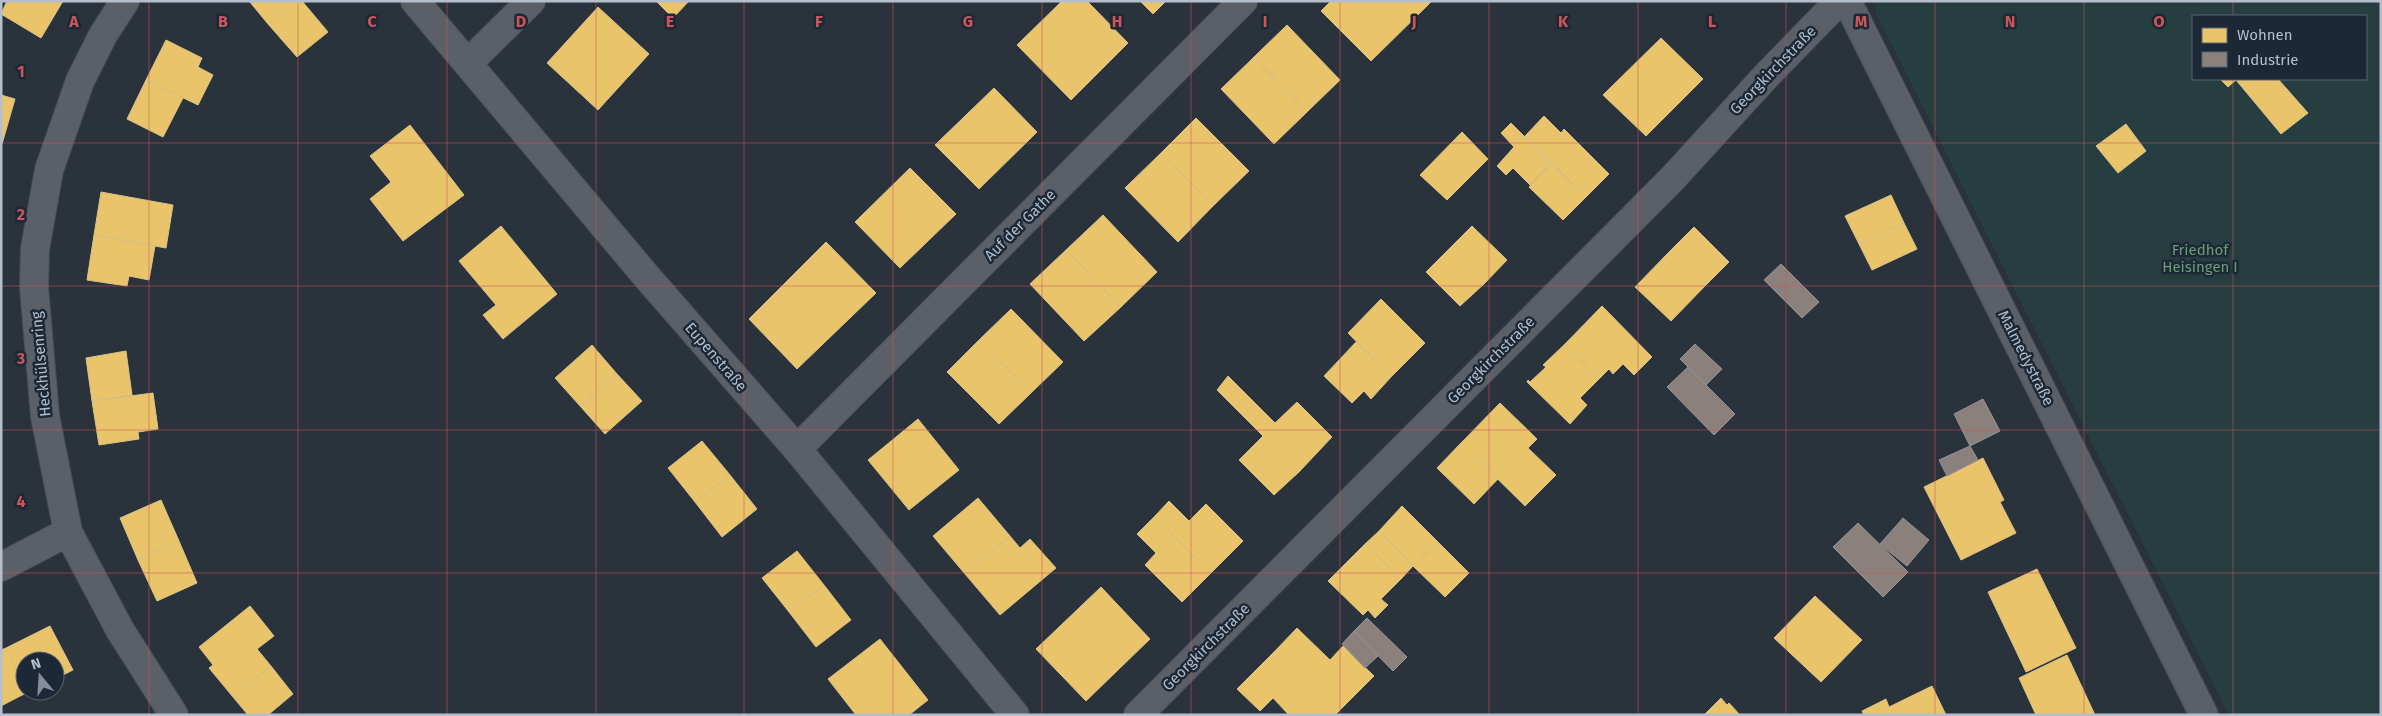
<svg xmlns="http://www.w3.org/2000/svg" width="2382" height="716" font-family="'Fira Sans',sans-serif">
	<rect width="100%" height="100%" fill="#2a323b"/>
	<!-- green -->
	<path fill="#273e41" fill-rule="evenodd" d="M1876 1H2381V715H2229L1876 14ZM2193 16H2366V79H2193Z"/>
	<!-- homes -->
	<g fill="#e9c46a" stroke="#d9c287">
		<polygon points="7,1 63,1 41,38 1,14"/>
		<polygon points="249,1 295,1 268,24"/>
		<polygon points="295,1 302,1 328,32 297,57 268,24"/>
		<polygon points="656,1 689,1 673,18"/>
		<polygon points="1062,1 1087,1 1128,43 1071,100 1017,45"/>
		<polygon points="1140,1 1166,1 1153,14"/>
		<polygon points="1331,1 1432,1 1371,61 1321,11"/>
		<polygon points="598,7 649,54 598,110 547,63"/>
		<polygon points="1287,25 1340,80 1307,112 1254,57"/>
		<polygon points="1661,38 1703,79 1646,136 1603,95"/>
		<polygon points="166,40 202,58 198,67 213,75 198,105 146,80"/>
		<polygon points="1254,57 1307,112 1274,144 1221,89"/>
		<polygon points="2220,79 2278,79 2308,113 2281,134 2236,80 2228,87"/>
		<polygon points="146,80 183,98 163,137 127,119"/>
		<polygon points="994,88 1037,132 979,189 935,145"/>
		<polygon points="1,95 15,99 2,144 1,144"/>
		<polygon points="1544,116 1561,133 1564,129 1609,174 1586,197 1525,136"/>
		<polygon points="1196,118 1249,171 1213,206 1161,153"/>
		<polygon points="1511,123 1551,163 1530,185 1513,168 1506,175 1497,166 1514,147 1501,133"/>
		<polygon points="2126,124 2146,151 2118,173 2096,146"/>
		<polygon points="410,125 464,195 403,241 370,199 391,182 370,156"/>
		<polygon points="1462,132 1488,159 1447,200 1420,175"/>
		<polygon points="1161,153 1213,206 1178,242 1125,188"/>
		<polygon points="1551,163 1586,197 1563,220 1529,187"/>
		<polygon points="910,168 956,214 900,268 855,222"/>
		<polygon points="101,192 173,205 166,248 94,235"/>
		<polygon points="1891,195 1904,223 1859,244 1845,216"/>
		<polygon points="1103,215 1157,272 1121,307 1066,250"/>
		<polygon points="1904,223 1917,249 1872,270 1859,244"/>
		<polygon points="501,226 557,294 503,339 483,315 496,305 459,261"/>
		<polygon points="1472,226 1507,260 1484,284 1449,249"/>
		<polygon points="1694,227 1729,262 1706,285 1671,250"/>
		<polygon points="94,235 155,246 149,280 129,276 127,286 87,280"/>
		<polygon points="826,242 876,293 797,369 749,319"/>
		<polygon points="1449,249 1484,284 1460,306 1426,272"/>
		<polygon points="1066,250 1121,307 1084,341 1030,284"/>
		<polygon points="1671,250 1706,285 1671,321 1635,287"/>
		<polygon points="1381,299 1425,343 1391,377 1348,333"/>
		<polygon points="1602,306 1652,357 1634,375 1623,364 1613,374 1609,369 1599,379 1565,344"/>
		<polygon points="1011,309 1063,362 1031,393 979,340"/>
		<polygon points="979,340 1031,393 999,424 947,372"/>
		<polygon points="1356,342 1391,377 1371,399 1364,391 1352,403 1324,376"/>
		<polygon points="1565,344 1599,379 1580,398 1587,405 1570,424 1527,382 1528,380 1530,382 1546,367 1543,365"/>
		<polygon points="592,345 617,374 580,406 555,378"/>
		<polygon points="126,351 132,395 92,401 86,358"/>
		<polygon points="617,374 642,401 605,434 580,406"/>
		<polygon points="1228,376 1275,423 1297,402 1332,437 1299,472 1217,390"/>
		<polygon points="153,393 158,429 138,432 139,439 99,445 92,401"/>
		<polygon points="1500,403 1537,439 1528,448 1556,475 1525,506 1461,443"/>
		<polygon points="918,419 959,470 909,510 868,460"/>
		<polygon points="1263,436 1299,472 1274,495 1239,460"/>
		<polygon points="702,441 730,475 695,502 668,468"/>
		<polygon points="1461,443 1498,479 1474,504 1437,468"/>
		<polygon points="1983,458 2004,500 2000,502 2016,533 1961,560 1924,487"/>
		<polygon points="730,475 757,509 722,537 695,502"/>
		<polygon points="978,498 1010,536 965,574 933,536"/>
		<polygon points="161,500 179,541 138,560 120,518"/>
		<polygon points="1169,501 1189,521 1206,504 1243,541 1211,573 1154,517"/>
		<polygon points="1402,506 1438,542 1413,566 1379,531"/>
		<polygon points="1154,517 1211,573 1182,602 1145,565 1156,553 1137,534"/>
		<polygon points="1379,531 1413,566 1401,579 1365,544"/>
		<polygon points="1010,536 1020,548 1030,539 1056,568 1000,615 965,574"/>
		<polygon points="179,541 197,583 157,601 138,560"/>
		<polygon points="1438,542 1469,573 1445,597 1413,566"/>
		<polygon points="1365,544 1401,579 1381,599 1388,605 1375,618 1368,610 1363,615 1328,581"/>
		<polygon points="797,551 824,585 789,612 762,578"/>
		<polygon points="2037,569 2076,648 2026,672 1988,592"/>
		<polygon points="824,585 851,620 816,647 789,612"/>
		<polygon points="1101,587 1150,639 1086,701 1036,649"/>
		<polygon points="1815,596 1862,640 1821,682 1774,638"/>
		<polygon points="250,606 274,636 257,649 271,666 233,697 209,668 213,665 199,647"/>
		<polygon points="50,626 73,670 55,679 55,661 25,661 25,687 6,648"/>
		<polygon points="1297,628 1330,660 1343,646 1374,676 1336,714 1274,652"/>
		<polygon points="880,639 928,700 909,715 856,715 828,679"/>
		<polygon points="6,648 25,687 25,691 28,692 1,706 1,650"/>
		<polygon points="1274,652 1309,686 1336,714 1289,715 1273,698 1260,711 1237,689"/>
		<polygon points="2067,655 2095,715 2036,715 2019,678"/>
		<polygon points="271,666 293,694 268,715 248,715 233,697"/>
		<polygon points="1932,686 1946,715 1864,715 1862,711 1886,699 1889,707"/>
		<polygon points="1721,698 1727,705 1729,703 1740,715 1704,715"/>
	</g>
	<!-- industry -->
	<g fill="#8a817c" stroke="#979394">
		<polygon points="1781,264 1819,302 1802,318 1764,280"/>
		<polygon points="1695,344 1722,369 1706,385 1680,359"/>
		<polygon points="1688,367 1735,414 1714,435 1667,387"/>
		<polygon points="1983,399 2000,431 1970,446 1954,414"/>
		<polygon points="1970,446 1978,460 1947,476 1939,460"/>
		<polygon points="1903,518 1929,540 1907,566 1880,544"/>
		<polygon points="1858,523 1908,572 1883,597 1833,547"/>
		<polygon points="1367,618 1407,657 1393,671 1354,631"/>
		<polygon points="1354,631 1378,656 1365,668 1342,644"/>
	</g>
	<g fill="none" stroke-linecap="round" stroke-linejoin="round">
		<defs>
			<g id="minor">
				<polyline points="125,1 103,35 80,81 49,170 35,249 34,287 45,416 68,532 120,630 174,715"/>
				<polyline points="415,1 647,277 797,449 1015,715"/>
				<polyline points="1847,1 2204,715"/>
				<polyline points="468,63 531,1"/>
				<polyline points="797,449 1243,1"/>
				<polyline points="1,567 68,532"/>
				<polyline points="1138,715 1672,179 1767,75 1839,1"/>
			</g>
		</defs>
		<!-- minor casing -->
		<use href="#minor" stroke="#494e55" stroke-width="30"/>
		<!-- minor -->
		<use href="#minor" stroke="#5b6068" stroke-width="28"/>
	</g>
	<!-- grid -->
	<path fill="none" stroke="#cc5559" stroke-width="1" stroke-opacity="0.55" d="M149 1V715M298 1V715M447 1V715M596 1V715M744 1V715M893 1V715M1042 1V715M1191 1V715M1340 1V715M1489 1V715M1638 1V715M1786 1V715M1935 1V715M2084 1V715M2233 1V16M2233 79V715M1 143H2381M1 286H2381M1 430H2381M1 573H2381"/>
	<g text-anchor="middle" dominant-baseline="central" stroke-width="5" stroke-linejoin="round" paint-order="stroke">
		<!-- street labels -->
		<g font-size="15" fill="#b5becb" stroke="#1d2836">
			<text transform="translate(1773 70) rotate(-46)">Georgkirchstraße</text>
			<text transform="translate(1020 225) rotate(-45)">Auf der Gathe</text>
			<text transform="translate(716 357) rotate(49)">Eupenstraße</text>
			<text transform="translate(2026 358) rotate(63)">Malmedystraße</text>
			<text transform="translate(1491 360) rotate(-45)">Georgkirchstraße</text>
			<text transform="translate(41 364) rotate(-95)">Heckhülsenring</text>
			<text transform="translate(1206 647) rotate(-45)">Georgkirchstraße</text>
		</g>
		<!-- park labels -->
		<g font-size="15" fill="#6b9d74" stroke="#1d2836">
			<text x="2200" y="250">Friedhof<tspan x="2200" dy="17">Heisingen I</tspan></text>
		</g>
	</g>
	<g font-size="16" text-anchor="middle" font-weight="bold" fill="#cc5559" stroke="#1d2836" stroke-width="5" stroke-linejoin="round" paint-order="stroke">
		<text x="74" y="27">A</text>
		<text x="223" y="27">B</text>
		<text x="372" y="27">C</text>
		<text x="521" y="27">D</text>
		<text x="670" y="27">E</text>
		<text x="819" y="27">F</text>
		<text x="968" y="27">G</text>
		<text x="1117" y="27">H</text>
		<text x="1265" y="27">I</text>
		<text x="1414" y="27">J</text>
		<text x="1563" y="27">K</text>
		<text x="1712" y="27">L</text>
		<text x="1861" y="27">M</text>
		<text x="2010" y="27">N</text>
		<text x="2159" y="27">O</text>
		<text x="21" y="77">1</text>
		<text x="21" y="220">2</text>
		<text x="21" y="364">3</text>
		<text x="21" y="507">4</text>
	</g>
	<!-- border -->
	<rect width="2382" height="716" fill="none" stroke="#b5becb" stroke-width="5"/>
	<!-- legend -->
	<rect x="2192" y="15" width="175" height="65" fill="#1d2836" stroke="#5a6472"/>
	<rect x="2202" y="28" width="25" height="15" fill="#e9c46a" stroke="#5a6472"/>
	<text x="2237" y="40" font-size="15" fill="#b5becb">Wohnen</text>
	<rect x="2202" y="52" width="25" height="15" fill="#8a817c" stroke="#5a6472"/>
	<text x="2237" y="65" font-size="15" fill="#b5becb">Industrie</text>
	<!-- north arrow -->
	<g transform="translate(40 676) rotate(342)"><circle r="24" fill="#1d2836" stroke="#5a6472"/>
	<path d="M0-4L9 19L0 12L-9 19Z" fill="#848d99"/>
	<text y="-8" font-size="14" font-weight="bold" text-anchor="middle" fill="#b5becb">N</text>
	</g>
</svg>
